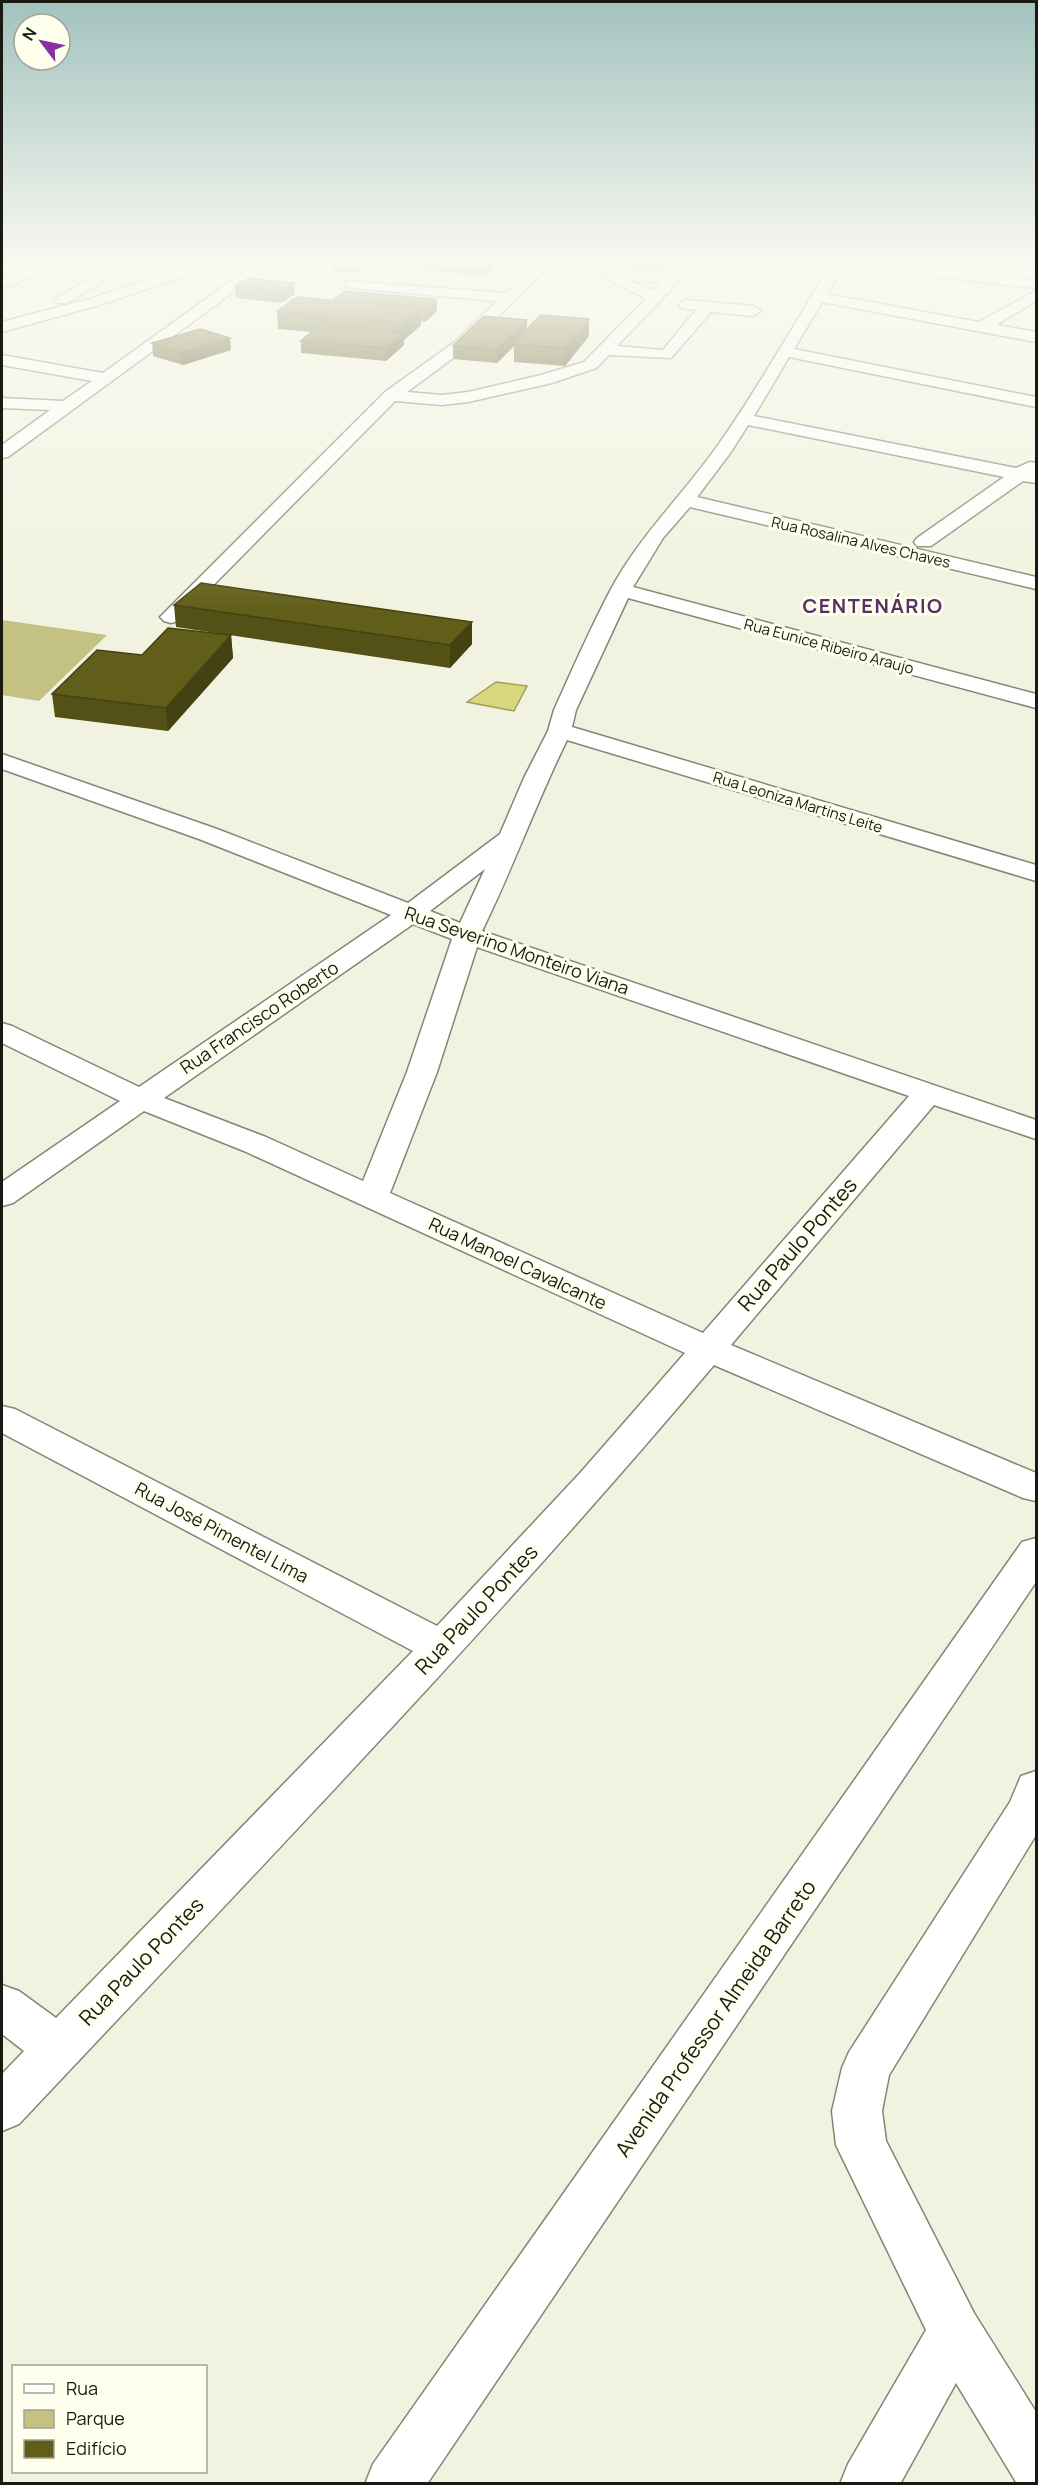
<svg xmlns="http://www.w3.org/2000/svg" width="1038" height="2485" font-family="Manrope,sans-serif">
	<rect width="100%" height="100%" fill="#f2f2e0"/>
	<!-- green -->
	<polygon fill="#c3c283" points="2,620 107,635 39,701 2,695"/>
	<!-- water -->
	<polygon fill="#d9d67e" stroke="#a09e5e" stroke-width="1.5" points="496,682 527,686 514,711 467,702"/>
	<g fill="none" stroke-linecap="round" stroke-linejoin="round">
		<defs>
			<g id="minor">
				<polygon points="35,263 52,263 35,276 2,288 2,279"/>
				<polygon points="115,263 133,263 67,303 57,303 54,300"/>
				<polygon points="194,263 216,263 214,266 103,304 2,332 2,322 93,298"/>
				<polygon points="256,263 273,263 8,457 2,458 2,445 50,410 2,408 2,398 63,401 92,381 2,365 2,355 103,373"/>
				<path d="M536 263H552L468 347 407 392 442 395 468 392 541 375 584 362 646 299 603 277C613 265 653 274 669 275L681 263H696L617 346 663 350 696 310 682 308 679 305 682 302 687 300 753 306 761 311 753 316 711 312 671 358 609 355 596 368 552 383 468 402 442 405 395 401 178 621 171 623 164 621 160 617 385 392 456 341 497 301 351 288 346 287 344 284 346 281 506 293ZM630 281 661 283 653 291Z"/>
				<path d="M832 263H890L1036 280V288L844 266 827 294 979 322 1036 291V301L996 325 1036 332V342L822 302 794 349 1036 397V407L789 357 754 416 1016 468 1030 462 1036 463 1035 472 1036 483 1023 481 931 546H917L914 542 917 538 1004 477 748 425 731 452 697 497 1036 577V589L690 507 663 538 633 587 1036 694V708L628 598 576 710 572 727 1036 865V881L567 740C536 803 513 868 482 931L1036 1120V1139L934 1105 731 1345 1036 1473V1501L1023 1498 714 1365C493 1627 254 1874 19 2124L2 2131V2074L24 2051 2 2034V1985L19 1991 56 2018 413 1651 2 1433V1406L15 1409 437 1626 581 1472 685 1353 244 1151 144 1111 13 1203 2 1206V1182L120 1101 2 1043V1023L12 1026 139 1087 391 915 199 839 2 769V754L217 829 408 903 500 834 524 778 548 731 554 710C572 670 590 629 610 591 639 536 683 495 718 445 759 387 794 324 832 263ZM485 869 460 923 430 911ZM413 924 452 939 407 1072 363 1181 266 1137 164 1098ZM477 947 909 1096 703 1333 390 1193 437 1072Z"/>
				<polygon points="1036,1771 1036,1835 889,2075 882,2111 886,2141 974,2313 1036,2412 1036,2484 1016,2482 956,2383 900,2484 840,2484 848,2464 926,2330 836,2145 832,2111 842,2068 849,2052 1010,1802 1021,1776"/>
			</g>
			<polygon id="major" points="1036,1538 1036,1582 427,2484 365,2484 373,2464 1022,1542"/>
		</defs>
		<!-- minor casing -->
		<use href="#minor" stroke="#858575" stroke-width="3"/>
		<!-- major casing -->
		<use href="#major" stroke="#858575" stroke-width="3"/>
		<!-- minor -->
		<use href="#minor" fill="#fff" fill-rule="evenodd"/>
		<!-- major -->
		<use href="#major" fill="#fff" fill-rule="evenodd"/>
	</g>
	<!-- wall -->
	<g fill="#535116">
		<polygon points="333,263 369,263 357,273 333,272"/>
		<polygon points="418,263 494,263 494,269 487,276 418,270"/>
		<polygon points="627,263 665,263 659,272 627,269"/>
		<polygon points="248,278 295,294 281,303 236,298 235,286"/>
		<polygon points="333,300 437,311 425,322 421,321 421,325 404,340 404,345 386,361 301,353 301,341 312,332 278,329 277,311"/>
		<polygon points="589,319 589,336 565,366 514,362 514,346 497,363 453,359 453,346 527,329"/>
		<polygon points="152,343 231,350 183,365 153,356"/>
		<polygon points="174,605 472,622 472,644 450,668 176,627"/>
		<polygon points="231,635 233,658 168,731 55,717 52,694 142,655"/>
	</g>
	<!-- shaded-wall -->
	<g fill="#444212">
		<polygon points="356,263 369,263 357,273"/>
		<polygon points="488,263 494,263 494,269 487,276 487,264"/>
		<polygon points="659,263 665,263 659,272"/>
		<polygon points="294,283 295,294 281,303 280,291"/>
		<polygon points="437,299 437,311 425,322 425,309"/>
		<polygon points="421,308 421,325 404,340 404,345 386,361 386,348 403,333 403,323"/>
		<polygon points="589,319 589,336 565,366 565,348"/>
		<polygon points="527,320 527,332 514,344 514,346 497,363 497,350"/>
		<polygon points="230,338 231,350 183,365 182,353"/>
		<polygon points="472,622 472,644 450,668 450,645"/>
		<polygon points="231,635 233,658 168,731 166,708"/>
	</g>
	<!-- building -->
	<g fill="#615e19" stroke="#444212" stroke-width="1.5">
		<polygon points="248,278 294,283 280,291 235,286"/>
		<polygon points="345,291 437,299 425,309 421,309 421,308 333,300"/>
		<polygon points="297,297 421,308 403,323 277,311"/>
		<polygon points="540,315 589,319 565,348 514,344"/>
		<polygon points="484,316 527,320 497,350 453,346"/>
		<polygon points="320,325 404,333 386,348 301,341"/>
		<polygon points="200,329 230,338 182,353 152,343"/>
		<polygon points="201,583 472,622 450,645 174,605"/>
		<polygon points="168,628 231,635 166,708 52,694 97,650 142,655"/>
	</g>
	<!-- sky -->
	<linearGradient id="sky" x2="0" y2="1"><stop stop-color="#a2c2be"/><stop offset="0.43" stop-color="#f9f9f1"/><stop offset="1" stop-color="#f9f9f1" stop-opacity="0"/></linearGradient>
	<rect width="1038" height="611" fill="url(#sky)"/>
	<g text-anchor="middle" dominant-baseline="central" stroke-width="6" stroke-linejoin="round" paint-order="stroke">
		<!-- far-street labels -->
		<g font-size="15" fill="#1a1a13" stroke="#ffffed">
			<text transform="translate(861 542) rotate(13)">Rua Rosalina Alves Chaves</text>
			<text transform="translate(829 646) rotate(15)">Rua Eunice Ribeiro Araujo</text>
			<text transform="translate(798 802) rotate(17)">Rua Leoniza Martins Leite</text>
		</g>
		<!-- street labels -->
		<g font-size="18" fill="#1a1a13" stroke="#ffffed">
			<text transform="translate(517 950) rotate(19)">Rua Severino Monteiro Viana</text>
			<text transform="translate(259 1017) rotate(-34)">Rua Francisco Roberto</text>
			<text transform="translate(518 1263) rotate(25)">Rua Manoel Cavalcante</text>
			<text transform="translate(222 1532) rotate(28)">Rua José Pimentel Lima</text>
		</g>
		<!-- far-district labels -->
		<g font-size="20" font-weight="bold" letter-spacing="1.5" fill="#582f66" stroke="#ffffed">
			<text x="873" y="605">CENTENÁRIO</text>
		</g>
		<!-- near-street labels -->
		<g font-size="21" fill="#1a1a13" stroke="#ffffed">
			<text transform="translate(797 1244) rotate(-49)">Rua Paulo Pontes</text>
			<text transform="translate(476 1609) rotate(-47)">Rua Paulo Pontes</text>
			<text transform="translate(141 1961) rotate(-46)">Rua Paulo Pontes</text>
			<text transform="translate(715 2018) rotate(-55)">Avenida Professor Almeida Barreto</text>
		</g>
	</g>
	<!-- border -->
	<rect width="1038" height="2485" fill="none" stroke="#1a1a13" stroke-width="6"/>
	<!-- legend -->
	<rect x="12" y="2365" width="195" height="108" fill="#ffffed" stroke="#a3a396" stroke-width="1.5"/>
	<rect x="24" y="2384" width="30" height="9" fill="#ffffff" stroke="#a3a396" stroke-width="1.5"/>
	<text x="66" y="2395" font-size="18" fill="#1a1a13">Rua</text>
	<rect x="24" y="2410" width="30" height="18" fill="#c3c283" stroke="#a3a396" stroke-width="1.5"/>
	<text x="66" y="2425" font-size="18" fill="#1a1a13">Parque</text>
	<rect x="24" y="2440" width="30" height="18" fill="#615e19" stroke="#a3a396" stroke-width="1.5"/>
	<text x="66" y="2455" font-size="18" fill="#1a1a13">Edifício</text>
	<!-- north arrow -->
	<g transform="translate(42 42) rotate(302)"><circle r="28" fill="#ffffed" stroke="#a3a396" stroke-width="1.5"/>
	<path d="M0-4.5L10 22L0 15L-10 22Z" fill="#8632a0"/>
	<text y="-9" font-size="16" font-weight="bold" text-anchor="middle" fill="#1a1a13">N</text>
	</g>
</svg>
